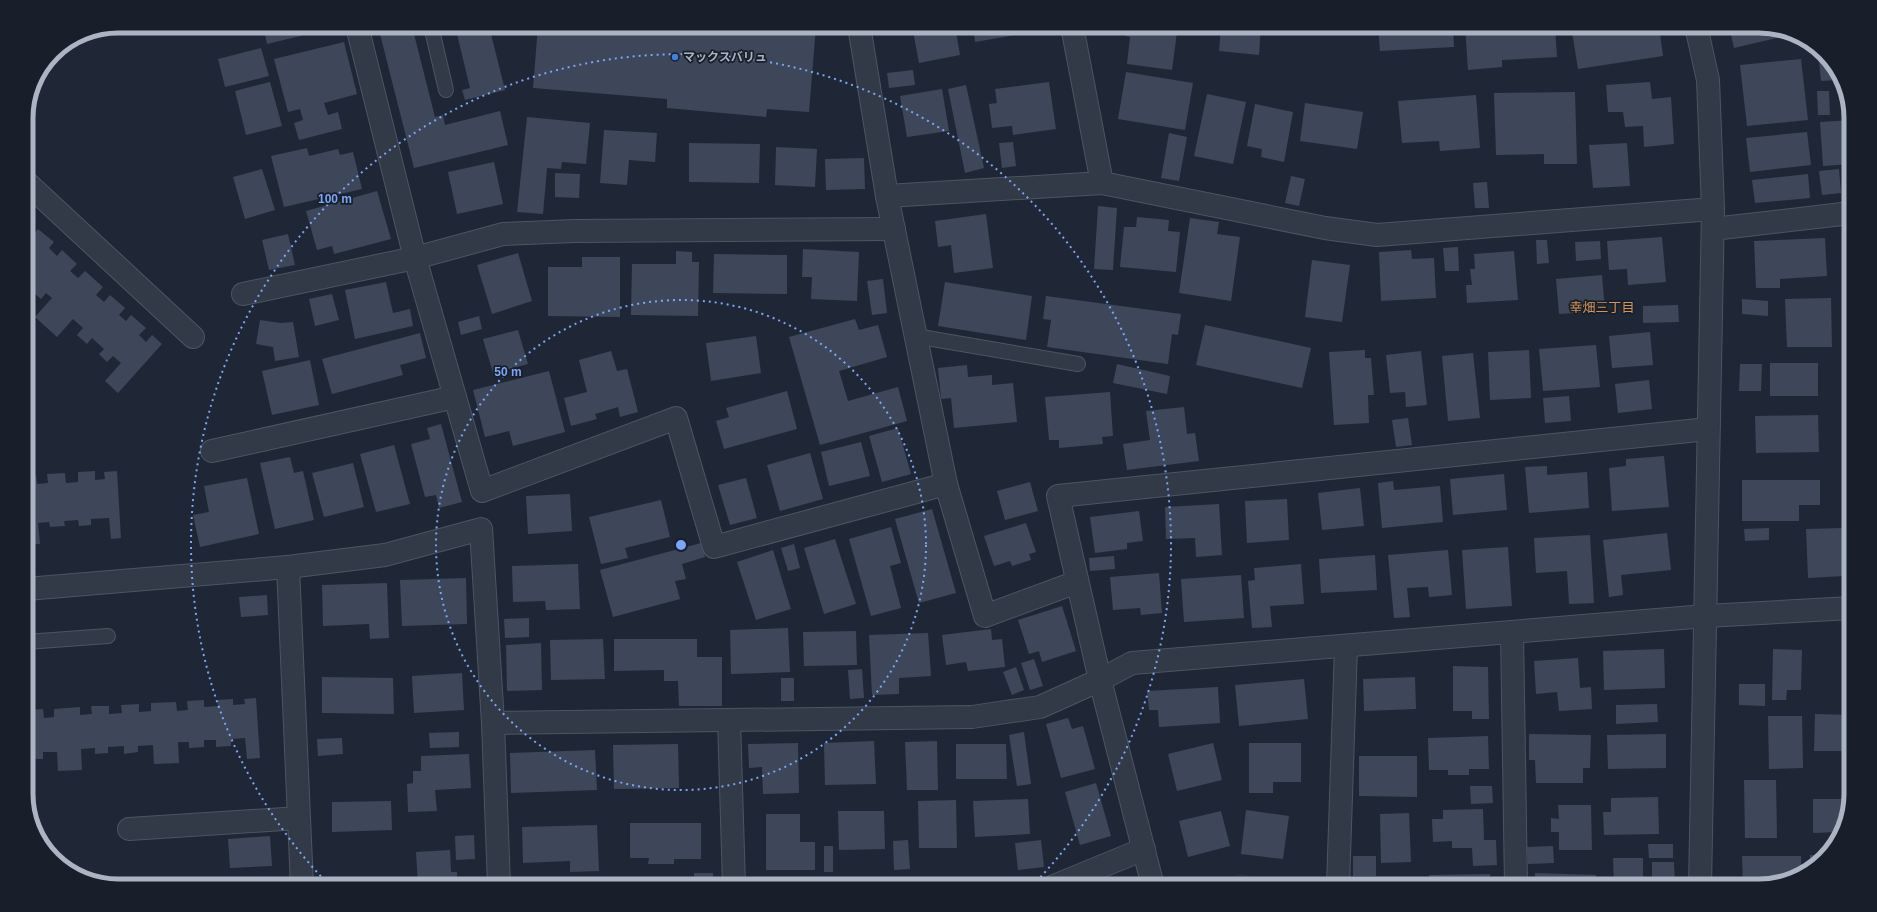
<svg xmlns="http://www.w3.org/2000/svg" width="1877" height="912" font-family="Helvetica,'Noto Sans JP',sans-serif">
	<rect width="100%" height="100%" fill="#1f2736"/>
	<!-- green -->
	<polygon fill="#213337" points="1240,874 1311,886 1210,886"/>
	<!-- building -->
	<g fill="#3d4759">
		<polygon points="263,26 312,26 313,33 267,44"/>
		<polygon points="378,26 412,26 435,117 443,115 445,125 500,111 508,145 414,168"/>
		<polygon points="455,26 489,26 505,90 465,100 462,90 470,88"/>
		<polygon points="502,26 530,26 529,32 502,29"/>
		<polygon points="538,26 816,26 809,112 767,109 766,117 667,108 667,99 533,88"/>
		<polygon points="912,26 955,26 960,55 919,63"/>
		<polygon points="973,26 1055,26 1055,28 975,42"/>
		<polygon points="1124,26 1154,26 1153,29 1177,32 1172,70 1127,64 1130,37 1123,35"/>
		<polygon points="1221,26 1261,26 1259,55 1219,51"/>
		<polygon points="1284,26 1352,26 1351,34 1284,31"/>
		<polygon points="1378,26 1453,26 1454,47 1380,51"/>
		<polygon points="1465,26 1555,26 1557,57 1502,60 1502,67 1468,70"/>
		<polygon points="1571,26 1659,26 1663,56 1578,69"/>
		<polygon points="1729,26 1759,26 1794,34 1734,48"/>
		<polygon points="344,42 357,94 324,103 328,115 338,112 342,129 299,140 294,123 303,120 300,109 288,112 274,59"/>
		<polygon points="261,48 269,76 225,87 218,59"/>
		<polygon points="1818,51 1835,67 1840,80 1821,81"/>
		<polygon points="1801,59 1808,120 1747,126 1740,65"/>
		<polygon points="913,70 915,85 889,88 887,73"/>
		<polygon points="1126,72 1193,83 1185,130 1118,119"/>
		<polygon points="270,82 282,126 246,135 235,91"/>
		<polygon points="1049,82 1056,129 1013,135 1012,126 992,128 989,104 997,103 995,89"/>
		<polygon points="1650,82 1652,99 1671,97 1674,144 1644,147 1643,126 1625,127 1623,112 1608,112 1606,85"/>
		<polygon points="966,85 984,168 965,173 948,89"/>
		<polygon points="942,89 949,131 907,137 900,96"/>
		<polygon points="1817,91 1829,91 1830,115 1818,115"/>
		<polygon points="1575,92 1577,164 1544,164 1544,154 1496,155 1494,93"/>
		<polygon points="1207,94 1246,102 1233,164 1194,156"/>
		<polygon points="1476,95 1480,148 1440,151 1439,141 1402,143 1398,101"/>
		<polygon points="1305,103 1363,112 1357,149 1300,141"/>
		<polygon points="1255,104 1293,112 1284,162 1261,157 1262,149 1247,146"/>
		<polygon points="527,117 590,123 586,164 562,162 561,169 547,168 543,214 517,212"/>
		<polygon points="1851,120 1851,164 1823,166 1820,122"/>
		<polygon points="604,130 657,133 655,162 629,160 627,185 600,183"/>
		<polygon points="1807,132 1811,165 1750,172 1746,138"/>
		<polygon points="1169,133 1187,137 1179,181 1161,178"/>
		<polygon points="1013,142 1016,166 1002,168 999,143"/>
		<polygon points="689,143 760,144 759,183 689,182"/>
		<polygon points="1627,143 1630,186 1593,188 1589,145"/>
		<polygon points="776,147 817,149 815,187 775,185"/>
		<polygon points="307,148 309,156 338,149 340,155 353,152 362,189 284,207 271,156"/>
		<polygon points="864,158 865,189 826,190 825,159"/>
		<polygon points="494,162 503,204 457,214 448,172"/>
		<polygon points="262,169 275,210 245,219 233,177"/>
		<polygon points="1839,169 1841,193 1822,195 1819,171"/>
		<polygon points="555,173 580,174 579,198 555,197"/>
		<polygon points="1808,174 1810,198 1755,203 1752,180"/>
		<polygon points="1291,176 1305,179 1299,206 1285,203"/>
		<polygon points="1487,182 1489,208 1475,208 1473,183"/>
		<polygon points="377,191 391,239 334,254 332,246 317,250 306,211"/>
		<polygon points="1098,206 1117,208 1113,270 1094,269"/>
		<polygon points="986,214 993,268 954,273 951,245 938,247 935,221"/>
		<polygon points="1137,217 1169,220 1168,231 1180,232 1176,272 1120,267 1124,227 1136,227"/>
		<polygon points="1190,218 1219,222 1217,234 1240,237 1231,301 1179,293"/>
		<polygon points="38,229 54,242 49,248 57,256 62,250 77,264 70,271 78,278 85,271 103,287 96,295 104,302 110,295 125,308 119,315 126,321 131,315 146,328 139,335 146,342 152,335 162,344 118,393 105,381 121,363 113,356 107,362 99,354 104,349 92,338 87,344 77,335 83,328 73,319 57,337 35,317 52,298 46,293 41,299 27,287 32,281 26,275 26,232 31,237"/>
		<polygon points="288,234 295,265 269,270 262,240"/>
		<polygon points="1662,237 1666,282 1628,285 1627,269 1609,270 1607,241"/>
		<polygon points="1825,238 1827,276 1780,279 1780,288 1756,288 1754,241"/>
		<polygon points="1536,240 1547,240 1549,263 1537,264"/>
		<polygon points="1600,241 1601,259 1576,261 1575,242"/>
		<polygon points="1458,247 1459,271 1445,271 1443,248"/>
		<polygon points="803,249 859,252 857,301 811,299 812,277 802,277"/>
		<polygon points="1411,250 1412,259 1434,258 1436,298 1381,301 1379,252"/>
		<polygon points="676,251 692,252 692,262 699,262 698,316 631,315 632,264 676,264"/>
		<polygon points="1514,251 1518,300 1467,303 1466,285 1472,285 1470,269 1475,269 1474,254"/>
		<polygon points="518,253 532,301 492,314 477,265"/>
		<polygon points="714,254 787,255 787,294 713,293"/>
		<polygon points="582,257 620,257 620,317 548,316 548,267 582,267"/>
		<polygon points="1312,260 1350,265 1342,322 1305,317"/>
		<polygon points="1602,275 1605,311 1559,314 1556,279"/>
		<polygon points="883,279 887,313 872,315 867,281"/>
		<polygon points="386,282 393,313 410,309 413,326 355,339 345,290"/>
		<polygon points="945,282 1032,296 1026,340 938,326"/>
		<polygon points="332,294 339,320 315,326 309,299"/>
		<polygon points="1046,296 1181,314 1178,335 1172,334 1168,364 1047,347 1051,320 1043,319"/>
		<polygon points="1831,298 1832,347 1787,347 1785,299"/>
		<polygon points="1742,299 1768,301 1768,316 1742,314"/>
		<polygon points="1678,305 1679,322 1643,323 1643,306"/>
		<polygon points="479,316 482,329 461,335 458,322"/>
		<polygon points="855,319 859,330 878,325 887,357 839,371 848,401 898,387 907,421 820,445 789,337"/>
		<polygon points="260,320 281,323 293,322 299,357 275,361 273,347 256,344"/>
		<polygon points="1205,325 1311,348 1302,388 1196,365"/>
		<polygon points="518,330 528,364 493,373 483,339"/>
		<polygon points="1650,332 1653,365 1612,368 1609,336"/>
		<polygon points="420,333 426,358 400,365 403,375 332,394 322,359"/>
		<polygon points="756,336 761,373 711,381 706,343"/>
		<polygon points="1596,345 1600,387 1543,391 1539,349"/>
		<polygon points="1365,350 1365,358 1371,358 1374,395 1368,395 1369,423 1334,425 1329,352"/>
		<polygon points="1529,350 1531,398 1490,400 1488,352"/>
		<polygon points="611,351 617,371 627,369 638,412 620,417 618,407 595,414 597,419 571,426 564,398 587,392 579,360"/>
		<polygon points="1421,351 1427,405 1406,407 1405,392 1390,393 1386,355"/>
		<polygon points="1473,353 1480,418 1448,421 1442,356"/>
		<polygon points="310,360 319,405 272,415 262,371"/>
		<rect x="1770" y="363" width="48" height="33"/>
		<polygon points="1117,364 1170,376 1167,394 1113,383"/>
		<polygon points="1740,364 1762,364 1761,391 1739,391"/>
		<polygon points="967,365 968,377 992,375 992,385 1013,383 1017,422 954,428 951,398 941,399 938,368"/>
		<polygon points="549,371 565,432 513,446 509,431 485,437 473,390"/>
		<polygon points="1649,380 1652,409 1618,413 1615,384"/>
		<polygon points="787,391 797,429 724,449 716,421 729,417 726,408"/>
		<polygon points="1110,392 1113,436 1102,437 1103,444 1059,448 1059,440 1049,440 1045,397"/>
		<polygon points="1569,396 1571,421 1545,423 1543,398"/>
		<polygon points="1184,407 1187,434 1195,433 1199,461 1127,470 1123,444 1150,440 1146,411"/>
		<polygon points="1818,415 1819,452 1756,453 1755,416"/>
		<polygon points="1408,418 1412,445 1396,447 1392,420"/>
		<polygon points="441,424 462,502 439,508 436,495 425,497 411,444 430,439 427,428"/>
		<polygon points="898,428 911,474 882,482 869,436"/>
		<polygon points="861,442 870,476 829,486 821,452"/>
		<polygon points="394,445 410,504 376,512 360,454"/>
		<polygon points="810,453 823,499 780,511 767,465"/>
		<polygon points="1664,456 1669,507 1612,511 1609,468 1626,466 1626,459"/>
		<polygon points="290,457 294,473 303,471 314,520 275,529 260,463"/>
		<polygon points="353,463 364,507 324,517 312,473"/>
		<polygon points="1547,466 1547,475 1587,472 1589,508 1529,513 1525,467"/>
		<polygon points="95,471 95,480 105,479 104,472 117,471 121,538 111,539 109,518 91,519 91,525 79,526 78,520 64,521 65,526 50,527 49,522 38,523 40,544 26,544 26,476 36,475 37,484 48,483 47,474 65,473 66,483 78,482 78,472"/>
		<polygon points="1504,474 1507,510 1453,515 1450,479"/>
		<polygon points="247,478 259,534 200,547 193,515 209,512 204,486"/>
		<polygon points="746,478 757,518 730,525 718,485"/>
		<polygon points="1742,480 1820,480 1820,505 1799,505 1799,521 1742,521"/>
		<polygon points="1393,481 1394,490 1440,486 1443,522 1382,528 1378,483"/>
		<polygon points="1030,482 1038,511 1005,520 997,491"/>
		<polygon points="1360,488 1364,526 1322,530 1318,493"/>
		<polygon points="570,494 572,531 528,534 526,496"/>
		<polygon points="1287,499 1289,540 1247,543 1245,501"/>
		<polygon points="661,500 670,537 625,548 628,558 601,564 589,517"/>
		<polygon points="1219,504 1222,555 1196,557 1195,538 1166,539 1165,507"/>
		<polygon points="932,509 956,593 919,603 895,519"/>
		<polygon points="1139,511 1143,541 1127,543 1127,549 1095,553 1090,517"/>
		<polygon points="1026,523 1036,552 1029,554 1031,560 1012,566 1010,561 994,566 984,536"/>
		<polygon points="891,527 901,563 890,566 901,608 871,616 849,539"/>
		<polygon points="1769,528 1769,540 1745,541 1744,529"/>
		<polygon points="1842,528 1844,576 1808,578 1806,529"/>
		<polygon points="1667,533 1671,570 1621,575 1623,595 1609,597 1603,540"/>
		<polygon points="1590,535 1594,603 1569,604 1567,571 1536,573 1534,538"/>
		<polygon points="835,539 856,604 824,614 804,548"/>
		<polygon points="701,543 705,557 682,564 686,579 675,581 680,599 613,617 600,570"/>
		<polygon points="794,544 800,568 788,571 781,548"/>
		<polygon points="1508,547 1512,606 1466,609 1462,550"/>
		<polygon points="773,550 791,609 756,620 737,562"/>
		<polygon points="1448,550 1452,595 1429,597 1428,587 1407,588 1410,617 1394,618 1388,555"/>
		<polygon points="1375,555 1377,590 1321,593 1319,559"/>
		<polygon points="1114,556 1115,569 1090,571 1089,558"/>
		<polygon points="578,564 580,609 546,610 545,601 513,602 512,566"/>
		<polygon points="1301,564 1304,604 1270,606 1272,627 1252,628 1248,581 1255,580 1254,568"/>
		<polygon points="1159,573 1162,613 1141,615 1140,608 1113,610 1110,577"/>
		<polygon points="1241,575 1244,618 1184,622 1181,579"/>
		<polygon points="466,578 467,624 402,626 400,580"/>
		<polygon points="387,583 389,638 370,639 369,624 323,626 322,585"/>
		<polygon points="267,595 268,615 241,617 239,597"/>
		<polygon points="1062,606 1076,651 1042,662 1039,651 1029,654 1018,620"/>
		<polygon points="529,618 529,637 505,638 504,619"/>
		<polygon points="788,628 790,672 731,674 730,630"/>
		<polygon points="991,629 992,640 1002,639 1005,667 968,671 966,662 946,665 942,635"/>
		<polygon points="856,631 857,665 804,666 803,632"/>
		<polygon points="928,633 931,676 899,678 899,694 872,695 869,635"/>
		<polygon points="603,639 605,679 551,680 550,640"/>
		<polygon points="614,639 697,639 697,657 722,657 722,706 679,706 678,681 664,681 664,670 614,671"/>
		<polygon points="541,643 542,690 507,691 506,645"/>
		<polygon points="1664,649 1665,688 1604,690 1603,651"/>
		<polygon points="1773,649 1802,650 1801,690 1787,690 1786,700 1772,700"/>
		<polygon points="1578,658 1580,688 1591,687 1592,709 1559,711 1557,692 1536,694 1534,661"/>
		<polygon points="1034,659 1043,686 1030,690 1021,663"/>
		<polygon points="1453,666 1488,667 1489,719 1472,719 1472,711 1453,711"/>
		<polygon points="1016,667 1024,690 1012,695 1003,672"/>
		<polygon points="862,669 864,698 850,699 848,670"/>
		<polygon points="462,673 464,710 414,713 412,676"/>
		<polygon points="322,677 393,678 394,714 322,713"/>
		<polygon points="1415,677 1416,709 1364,711 1363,679"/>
		<rect x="781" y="678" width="13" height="23"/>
		<polygon points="1304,679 1308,719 1239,726 1235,685"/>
		<polygon points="1739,684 1765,684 1765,706 1739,705"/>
		<polygon points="1218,687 1220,723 1159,727 1158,710 1149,710 1147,691"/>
		<polygon points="256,698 260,758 247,759 245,738 231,739 231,746 216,747 216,740 204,740 204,747 189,748 189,742 178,742 179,763 154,764 153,745 138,746 138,752 124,754 124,746 108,747 108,753 95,754 95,748 81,749 82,770 58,771 57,752 43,752 43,759 28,759 26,753 26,710 43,709 44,718 54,717 54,709 80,707 80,715 92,714 91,706 109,706 109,714 122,713 121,705 139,704 139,712 151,711 151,703 176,702 177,711 188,710 187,701 204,700 204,707 218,706 217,700 233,699 233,705 245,704 244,699"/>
		<polygon points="1657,704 1658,722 1616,724 1616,705"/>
		<polygon points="1815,714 1851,715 1851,751 1814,751"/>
		<polygon points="1768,716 1802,716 1803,768 1769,769"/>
		<polygon points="1068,718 1072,729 1083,726 1095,769 1061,778 1046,724"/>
		<polygon points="459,732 459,747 430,748 429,733"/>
		<polygon points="1024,732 1031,784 1017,786 1009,735"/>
		<polygon points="1529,734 1591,735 1590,768 1583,768 1583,783 1536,783 1535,760 1529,760"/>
		<polygon points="1666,734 1666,768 1608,769 1607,735"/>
		<polygon points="1488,736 1489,769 1469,769 1469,775 1448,775 1448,770 1429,770 1428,738"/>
		<polygon points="342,738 343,754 318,756 317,739"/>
		<polygon points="874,741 876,784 825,785 824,743"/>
		<polygon points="937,741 938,790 907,790 905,742"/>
		<polygon points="798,743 799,793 763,794 762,767 749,768 748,744"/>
		<polygon points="1213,743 1222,780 1177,791 1168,754"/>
		<polygon points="1249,743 1301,743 1301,782 1273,782 1273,793 1249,793"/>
		<polygon points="678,744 679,788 614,789 613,745"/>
		<polygon points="956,744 1006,744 1007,779 956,779"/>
		<polygon points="595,750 597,790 511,793 510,753"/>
		<polygon points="469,754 471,788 435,790 437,811 408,812 407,784 413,783 413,771 421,771 421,756"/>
		<polygon points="1359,756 1417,756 1417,797 1359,796"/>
		<polygon points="1744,780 1776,780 1777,838 1745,838"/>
		<polygon points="1096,783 1111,836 1080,845 1065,792"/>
		<polygon points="1470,786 1492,786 1493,803 1471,804"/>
		<polygon points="1658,797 1659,834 1604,835 1603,812 1611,812 1611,798"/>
		<polygon points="1028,799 1030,834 975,837 973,801"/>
		<polygon points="1813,799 1850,799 1842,832 1813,833"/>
		<polygon points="956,800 957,848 919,848 918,801"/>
		<polygon points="391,801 392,830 332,832 332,802"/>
		<polygon points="1558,805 1591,805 1592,850 1559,850 1559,832 1551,832 1551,818 1559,819"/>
		<polygon points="1483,809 1484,840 1496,840 1497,865 1473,866 1472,848 1452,848 1452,841 1433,842 1432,819 1443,819 1443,810"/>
		<polygon points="1246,810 1289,816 1283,859 1241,854"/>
		<polygon points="838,811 884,811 885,849 839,850"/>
		<polygon points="1221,811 1230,846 1188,857 1179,821"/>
		<polygon points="1409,813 1411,862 1381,863 1380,814"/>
		<polygon points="766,814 800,814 800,842 815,842 815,870 766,870"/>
		<polygon points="630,823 701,823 701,859 674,859 674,864 648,864 649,858 630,858"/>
		<polygon points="597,825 599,871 570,872 570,861 523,863 522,827"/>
		<polygon points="474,835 475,859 456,860 455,836"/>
		<polygon points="270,836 272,866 230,868 228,839"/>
		<polygon points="908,840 910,869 894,870 893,841"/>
		<polygon points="1041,840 1044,867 1018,870 1015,843"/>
		<polygon points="1648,844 1673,844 1673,858 1649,858"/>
		<rect x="824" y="846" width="9" height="26"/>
		<polygon points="1553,846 1554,863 1528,864 1527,847"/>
		<polygon points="450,850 451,872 457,872 457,886 418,886 416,852"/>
		<polygon points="1810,855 1823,856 1810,871"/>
		<rect x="1353" y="856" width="23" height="20"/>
		<polygon points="1742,856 1801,856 1801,874 1760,886 1743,886"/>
		<polygon points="1613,858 1643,858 1643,886 1614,886"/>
		<polygon points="1652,862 1674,862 1675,885 1652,886"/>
		<rect x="694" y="873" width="19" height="13"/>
		<polygon points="1535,873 1596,875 1596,886 1535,886"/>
		<polygon points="1490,874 1491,886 1429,886 1429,875"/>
		<rect x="1386" y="884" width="29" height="2"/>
	</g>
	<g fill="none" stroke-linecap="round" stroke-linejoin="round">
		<defs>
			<g id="service">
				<polyline points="431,26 446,90"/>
				<polyline points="915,336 1078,364"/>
				<polyline points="26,642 108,636"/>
			</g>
			<g id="minor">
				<polyline points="357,26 415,258 503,234 575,231 894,229"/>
				<polyline points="859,26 887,196 946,484 985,616 1077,582"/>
				<polyline points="1072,26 1102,183"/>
				<polyline points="1696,26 1708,80 1713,209 1700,886"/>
				<polyline points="26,182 193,337"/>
				<polyline points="887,196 1102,183 1325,228 1377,235 1713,209"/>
				<polyline points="1713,229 1851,213"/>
				<polyline points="243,294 415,258 482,491 676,418 714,547 946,484"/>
				<polyline points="212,451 455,397"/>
				<polyline points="288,567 302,886"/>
				<polyline points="26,589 288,567 385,555 481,529 493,723 499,886"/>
				<polyline points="1512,632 1516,886"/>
				<polyline points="729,720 734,886"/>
				<polyline points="493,723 972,717 1040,707 1100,680 1132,663 1706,616 1851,608"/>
				<polyline points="129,829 299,818"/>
				<polyline points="1054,886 1144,849"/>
				<polyline points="1153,886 1100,680 1058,496 1708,429"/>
				<polyline points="1338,886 1346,646"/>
			</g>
		</defs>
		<!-- service casing -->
		<use href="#service" stroke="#4d5462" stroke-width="16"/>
		<!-- minor casing -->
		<use href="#minor" stroke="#4d5462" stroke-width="24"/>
		<!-- service -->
		<use href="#service" stroke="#323a47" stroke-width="14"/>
		<!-- minor -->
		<use href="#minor" stroke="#323a47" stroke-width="22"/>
	</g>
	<!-- distance rings -->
	<g fill="none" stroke="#7ca5f9" stroke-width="2" stroke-dasharray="2 4">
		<circle cx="681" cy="545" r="245"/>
		<path d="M329 885A490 490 0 1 1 1033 885"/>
	</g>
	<!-- markers -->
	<circle fill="#3f7fe0" stroke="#181f2b" stroke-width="1.5" cx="675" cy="57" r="4"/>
	<g text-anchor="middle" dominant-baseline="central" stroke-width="3.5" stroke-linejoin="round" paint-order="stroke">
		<!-- poi labels -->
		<g font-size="12" font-weight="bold" fill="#acb4c4" stroke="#181f2b" text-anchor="start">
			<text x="683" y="57">マックスバリュ</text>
		</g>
		<!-- neighbourhood labels -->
		<g font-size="13" fill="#d49457" stroke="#181f2b">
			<text x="1602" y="307">幸畑三丁目</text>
		</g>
	</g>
	<!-- crop -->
	<path d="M0 0H1877V912H0ZM118 33H1759A85 85 0 0 1 1844 118V794A85 85 0 0 1 1759 879H118A85 85 0 0 1 33 794V118A85 85 0 0 1 118 33Z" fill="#181f2b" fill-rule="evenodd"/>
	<path fill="none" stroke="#acb4c4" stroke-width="5" d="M118 33H1759A85 85 0 0 1 1844 118V794A85 85 0 0 1 1759 879H118A85 85 0 0 1 33 794V118A85 85 0 0 1 118 33Z"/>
	<circle cx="681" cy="545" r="6" fill="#7ca5f9" stroke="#181f2b" stroke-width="2"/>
	<g font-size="12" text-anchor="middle" font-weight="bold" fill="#7ca5f9" stroke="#181f2b" stroke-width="3.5" stroke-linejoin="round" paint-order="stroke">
		<text x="335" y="203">100 m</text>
		<text x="508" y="376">50 m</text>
	</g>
</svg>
